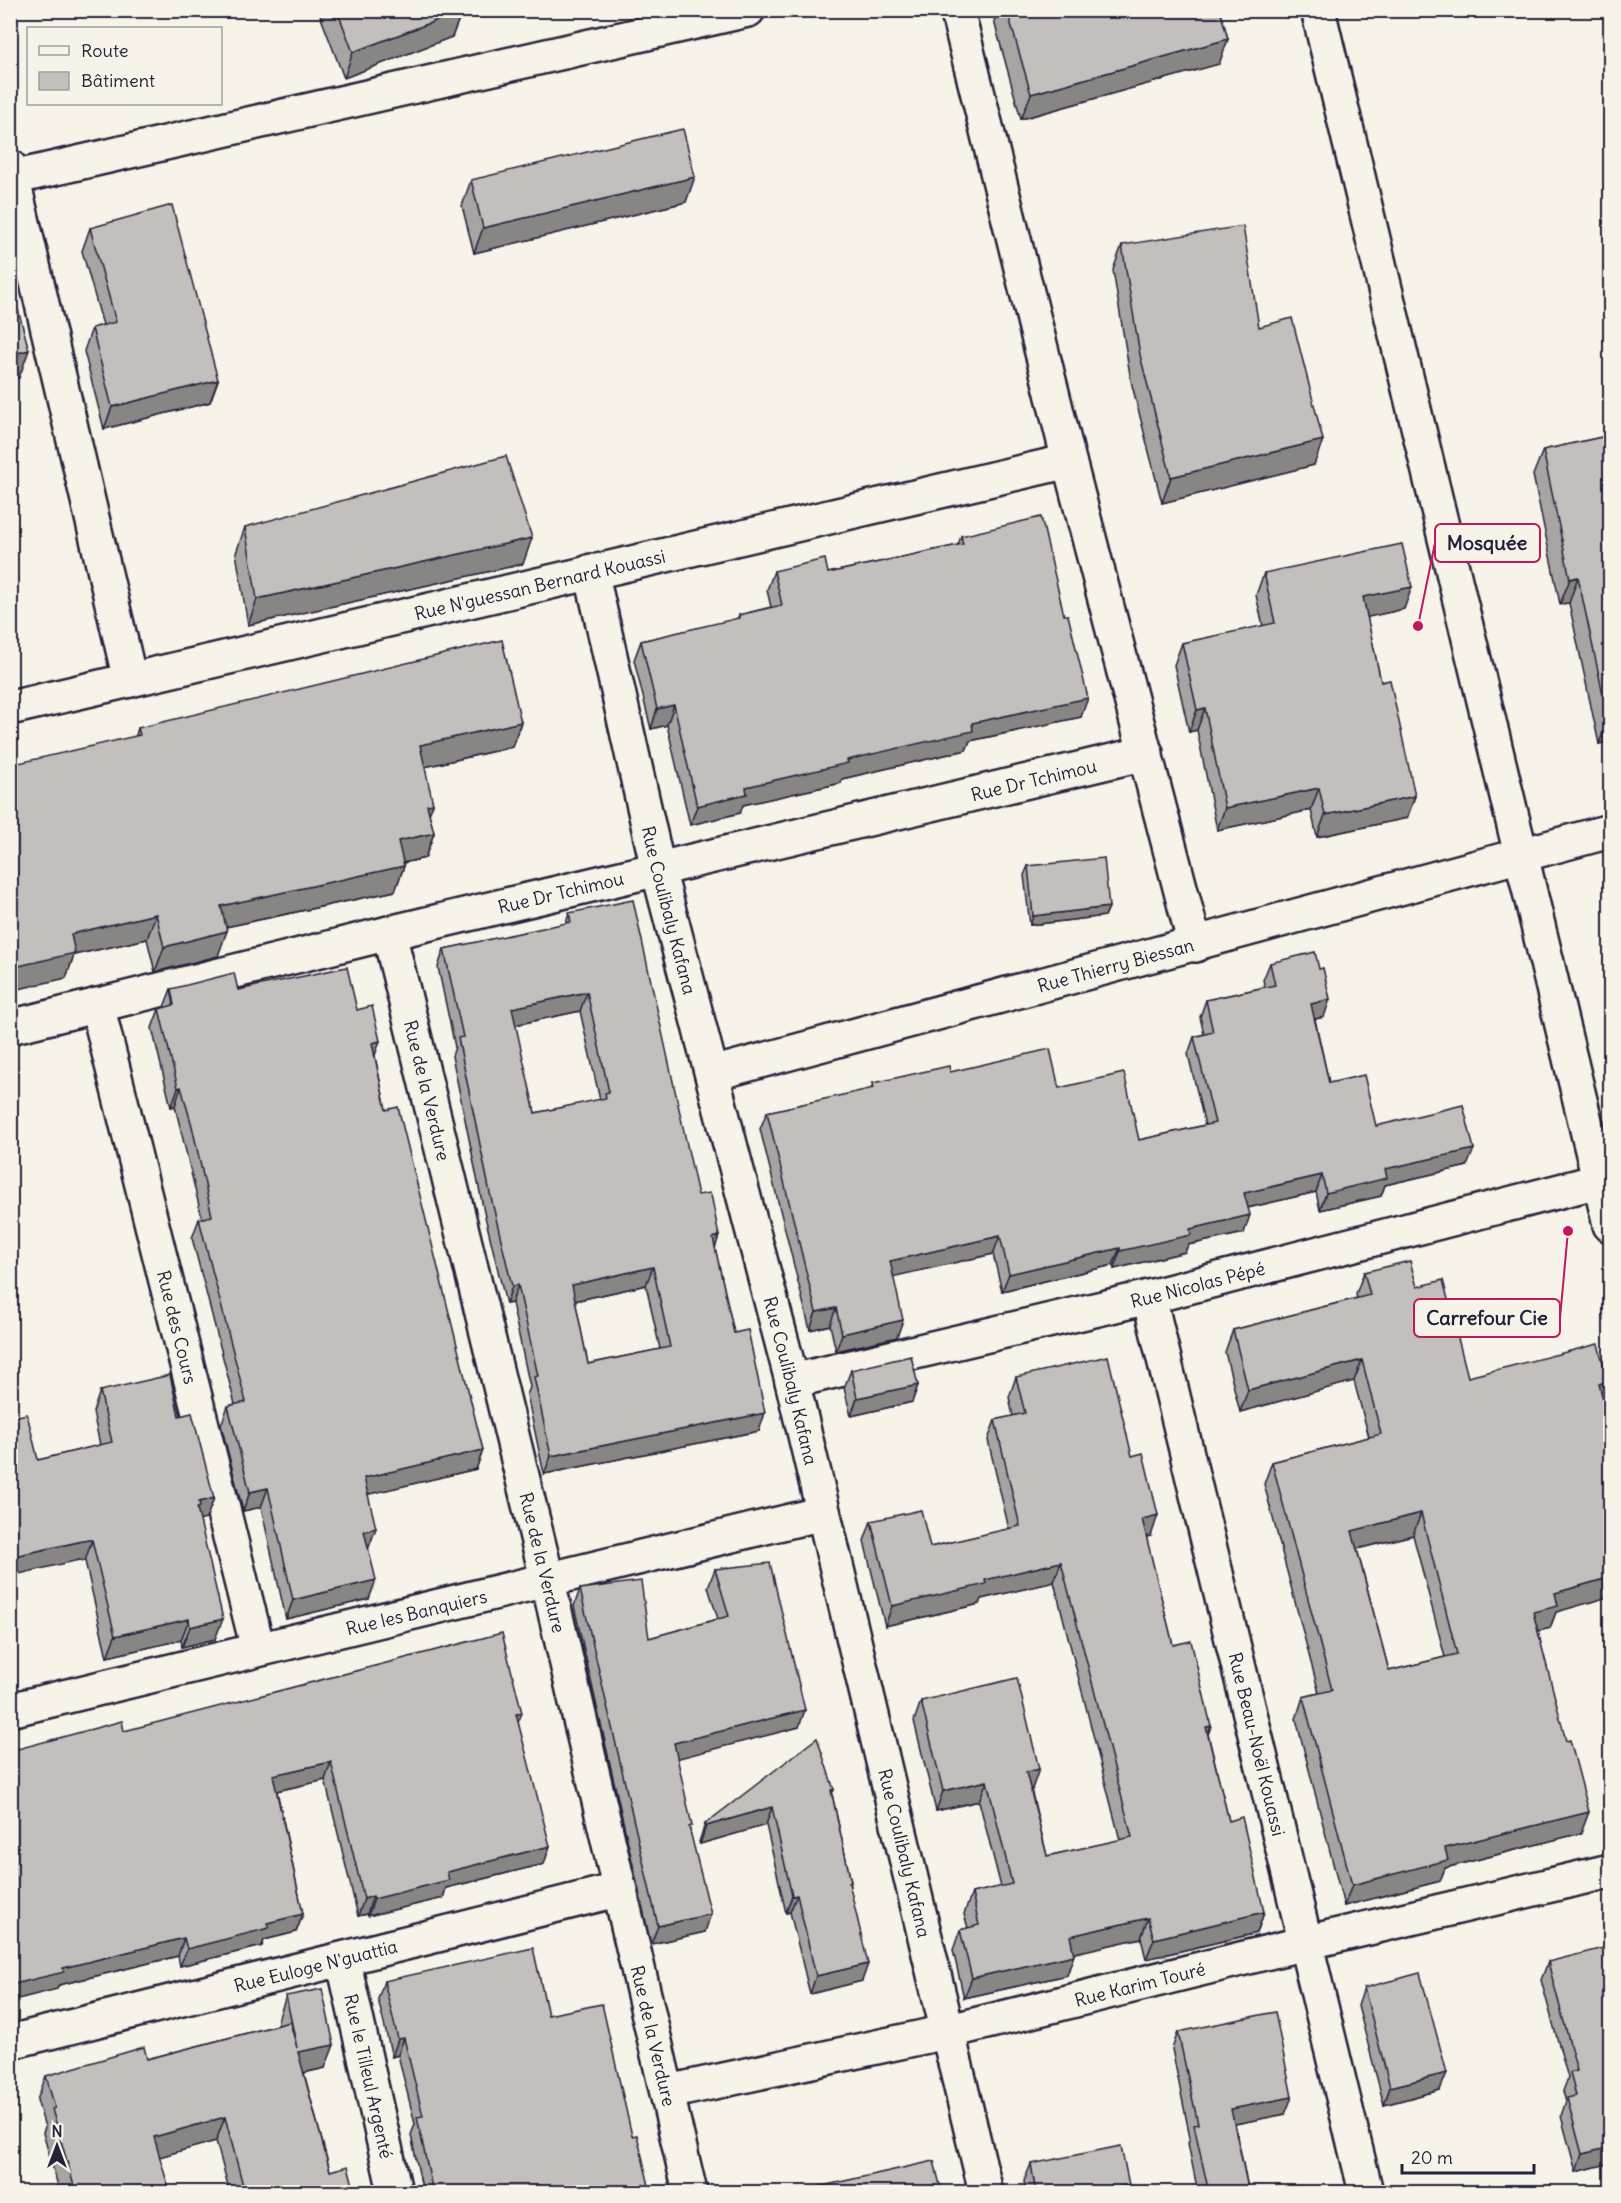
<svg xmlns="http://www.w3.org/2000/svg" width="1621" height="2203" font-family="Delius,sans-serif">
	<rect width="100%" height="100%" fill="#f7f3e8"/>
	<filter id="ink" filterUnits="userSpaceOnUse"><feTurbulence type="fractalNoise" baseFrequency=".0167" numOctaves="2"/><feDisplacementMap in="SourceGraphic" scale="12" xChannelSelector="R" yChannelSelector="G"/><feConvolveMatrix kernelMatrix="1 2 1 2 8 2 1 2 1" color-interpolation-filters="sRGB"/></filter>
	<g filter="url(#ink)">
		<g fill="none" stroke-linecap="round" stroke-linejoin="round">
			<defs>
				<g id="street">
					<polyline points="957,10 1069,461 1195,945"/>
					<polyline points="10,167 130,680"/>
					<polyline points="12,178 748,10"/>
					<path id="s1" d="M591 571 658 869 792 1381 986 2192"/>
					<path id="s2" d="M10 708 1069 461"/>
					<path id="s3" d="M389 933 548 1582 690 2192"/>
					<path id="s4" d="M97 1005 258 1649"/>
					<path id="s5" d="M10 1027 389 933 1146 753"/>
					<path id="s6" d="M712 1074 1610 831"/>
					<path id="s7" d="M1149 1297 1366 2192"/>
					<path id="s8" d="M792 1381 1149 1297 1610 1178"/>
					<path id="s9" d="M10 1710C281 1643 553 1581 823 1513"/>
					<path id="s10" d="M343 1959 395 2192"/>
					<path id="s11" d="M10 2042 621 1889"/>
					<path id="s12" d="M668 2092 946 2032 1305 1943 1610 1871"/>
				</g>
				<polyline id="secondary" points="1318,10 1610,1225"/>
			</defs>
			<!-- street casing -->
			<use href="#street" stroke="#22223b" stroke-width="38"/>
			<!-- secondary casing -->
			<use href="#secondary" stroke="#22223b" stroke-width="38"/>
			<!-- street -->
			<use href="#street" stroke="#f7f3e8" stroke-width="33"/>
			<!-- secondary -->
			<use href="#secondary" stroke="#f7f3e8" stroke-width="33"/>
		</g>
		<!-- wall -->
		<g fill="#a7a4a3" stroke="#22223b" stroke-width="1.5" fill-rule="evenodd">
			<polygon points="318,10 461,10 462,11 452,37 344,78"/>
			<polygon points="998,10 1220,10 1228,39 1219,64 1021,119 994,21"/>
			<polygon points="471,180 686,202 474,253 462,206"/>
			<polygon points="90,228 218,380 210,402 104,429 84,351 92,328 103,325 82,251"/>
			<polygon points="1122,245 1259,327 1314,465 1162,503 1131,381 1113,270"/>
			<polygon points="1611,435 1611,741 1599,744 1569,603 1560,604 1533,475 1543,450"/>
			<polygon points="245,527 523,564 248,625 236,553"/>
			<polygon points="961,536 1081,717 970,741 966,750 842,779 841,783 743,805 740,813 690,825 667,725 651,729 634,660 641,641 737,619 739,615 771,607 767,590 774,571 828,573 958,545"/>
			<polygon points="1264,573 1404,609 1367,617 1381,682 1415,796 1407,818 1317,837 1311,810 1217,830 1197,730 1189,732 1174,665 1182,643 1263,626 1256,595"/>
			<polygon points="521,722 512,747 425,767 429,814 434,833 425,858 403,863 404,866 395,891 226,927 218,956 155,972 147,939 74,955 66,978 138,728"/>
			<polygon points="1028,866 1109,907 1105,916 1030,925 1024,875"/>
			<polygon points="1611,877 1611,908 1606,888"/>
			<path d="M569 913 698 1195 715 1248 734 1333 759 1431 544 1474 527 1395 530 1387 512 1303 506 1304 484 1212 452 1056 455 1047 438 967 444 949 566 924ZM580 1011 600 1100 535 1113 515 1025ZM646 1285 660 1349 588 1364 575 1301Z"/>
			<polygon points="1270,963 1324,1017 1315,1019 1329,1083 1376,1126 1467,1166 1385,1185 1381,1196 1320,1210 1316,1192 1248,1208 1244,1233 1188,1245 1185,1252 1114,1269 1113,1265 1002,1291 993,1254 893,1276 897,1337 836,1351 830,1325 810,1330 760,1129 767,1112 871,1089 873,1083 950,1072 1059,1088 1139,1140 1205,1125 1188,1054 1194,1037 1204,1034 1200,1017 1206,1000 1265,987 1263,980"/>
			<polygon points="171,989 238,990 357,1010 375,1056 386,1110 483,1450 476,1469 368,1494 369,1599 286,1619 261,1507 243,1511 221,1425 228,1406 235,1404 192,1238 199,1219 202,1218 175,1106 171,1107 152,1028 159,1009 164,1007"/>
			<path d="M1364 1272 1417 1287 1468 1377 1608 1381 1602 1398 1611 1430V1583L1605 1598 1556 1612 1550 1628 1538 1631 1581 1833 1445 1868 1440 1881 1344 1906 1296 1719 1303 1697 1319 1693 1264 1484 1272 1462 1369 1437 1354 1381 1240 1412 1225 1352 1233 1330 1357 1298 1356 1294ZM1413 1535 1445 1657 1389 1671 1357 1549Z"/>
			<polygon points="851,1370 918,1385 912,1402 851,1416 844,1388"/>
			<polygon points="1016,1377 1151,1536 1146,1537 1173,1645 1211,1726 1208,1734 1229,1821 1264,1912 1257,1933 1146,1959 1141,1938 1074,1953 1067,1975 964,1998 953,1950 960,1930 968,1928 964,1914 972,1893 1001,1887 979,1801 936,1811 914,1721 921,1701 1032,1789 1031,1789 1047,1856 1120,1840 1054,1582 981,1599 979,1604 885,1626 864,1541 871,1521 930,1547 1009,1529 988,1440 995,1420 1013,1416 1009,1397"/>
			<polygon points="100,1391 179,1416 214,1498 206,1519 200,1520 215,1639 182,1647 181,1640 107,1657 85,1561 79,1560 38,1460 100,1445 93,1412"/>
			<polygon points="715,1569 799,1727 677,1758 690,1831 705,1932 651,1944 574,1606 580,1589 649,1638 718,1619 708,1587"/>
			<polygon points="518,1722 544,1864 446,1888 443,1898 368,1916 367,1914 358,1916 325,1780 277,1791 303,1914 296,1932 264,1940 262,1946 180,1966 178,1956 59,1985 57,1989 124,1731"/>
			<polygon points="834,1790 832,1794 851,1882 850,1887 862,1981 810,1994 790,1912 786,1913 766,1825 700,1844 699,1842 705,1824"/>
			<polygon points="1548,1962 1611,2163 1576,2172 1561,2116 1566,2101 1563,2091 1568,2078 1541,1980"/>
			<polygon points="384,1981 548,2015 632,2136 650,2190 649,2193 423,2193 411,2135 415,2124 398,2055 392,2057 378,1999"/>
			<polygon points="1364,1988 1440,2090 1384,2105 1358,2006"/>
			<polygon points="286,1996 325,2068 304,2073 330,2171 355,2193 230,2193 216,2141 159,2157 170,2193 60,2193 43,2133 45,2127 37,2100 46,2076 147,2059 278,2025 278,2020"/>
			<polygon points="1178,2032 1285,2114 1235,2124 1249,2193 1198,2193 1188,2143 1190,2137 1172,2049"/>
			<polygon points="1031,2164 1129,2185 1127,2193 1026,2193 1024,2181"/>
		</g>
		<!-- shaded-wall -->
		<g fill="#888684" stroke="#22223b" stroke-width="1.5">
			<polygon points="462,11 452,37 344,78 353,52"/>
			<polygon points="1228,39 1219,64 1021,119 1031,94"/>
			<polygon points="695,177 686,202 474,253 483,228"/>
			<polygon points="29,350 19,378 10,380 10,355"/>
			<polygon points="218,380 210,402 104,429 112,407"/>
			<polygon points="1323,440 1314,465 1162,503 1171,477"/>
			<polygon points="532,538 523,564 248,625 257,599"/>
			<polygon points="1578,577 1569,603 1560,604 1570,579"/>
			<polygon points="1412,587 1404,609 1355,620 1363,597"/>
			<polygon points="1088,698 1081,717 970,741 966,750 842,779 841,783 743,805 740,813 690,825 697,806 746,787 847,760 972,723"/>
			<polygon points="674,705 667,725 651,729 657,709"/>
			<polygon points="1205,708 1197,730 1189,732 1197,710"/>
			<polygon points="1608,718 1611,718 1611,741 1599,744"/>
			<polygon points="521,722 512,747 411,770 420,745"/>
			<polygon points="1319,788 1311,810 1217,830 1225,808"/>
			<polygon points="1415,796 1407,818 1317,837 1325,815"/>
			<polygon points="433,804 424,828 427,805"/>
			<polygon points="434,833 425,858 389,866 398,841"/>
			<polygon points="404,866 395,891 211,930 221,906"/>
			<polygon points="1109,907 1105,916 1030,925 1033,916"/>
			<polygon points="156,914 147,939 74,955 66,978 10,991 10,968 71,934"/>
			<polygon points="227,931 218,956 155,972 164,947"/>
			<polygon points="587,992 580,1011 505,1027 512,1008"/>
			<polygon points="1330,999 1324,1017 1305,1021 1311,1004"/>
			<polygon points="380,1041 373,1061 372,1043"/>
			<polygon points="181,1087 175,1106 171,1107 178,1088"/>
			<polygon points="1474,1149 1467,1166 1385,1185 1381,1196 1320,1210 1326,1193 1385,1169"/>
			<polygon points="1322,1175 1316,1192 1238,1210 1244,1193"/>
			<polygon points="1250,1215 1244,1233 1188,1245 1185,1252 1114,1269 1120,1251 1190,1229"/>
			<polygon points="719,1236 713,1255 713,1238"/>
			<polygon points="1000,1236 993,1254 883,1279 890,1261"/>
			<polygon points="1120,1248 1113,1265 1002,1291 1009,1274"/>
			<polygon points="653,1267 646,1285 565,1303 572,1285"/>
			<polygon points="518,1285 512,1303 506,1304 512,1286"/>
			<polygon points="836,1308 830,1325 810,1330 816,1312"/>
			<polygon points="903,1320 897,1337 836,1351 842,1334"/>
			<polygon points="1362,1360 1354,1381 1240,1412 1248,1390"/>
			<polygon points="1608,1381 1601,1403 1599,1384"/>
			<polygon points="918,1385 912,1402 851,1416 857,1398"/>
			<polygon points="765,1413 759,1431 544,1474 551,1456"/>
			<polygon points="483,1450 476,1469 357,1497 364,1478"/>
			<polygon points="268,1488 261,1507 243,1511 250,1492"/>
			<polygon points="214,1498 206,1519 195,1522 193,1528 199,1502"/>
			<polygon points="1421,1513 1413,1535 1345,1552 1352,1531"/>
			<polygon points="1158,1515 1151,1536 1135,1539 1142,1519"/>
			<polygon points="376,1528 369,1547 357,1550 364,1531"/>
			<polygon points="87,1540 92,1540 85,1561 79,1560 10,1576 10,1557"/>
			<polygon points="1611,1545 1611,1565 1598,1568 1605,1547"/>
			<polygon points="1061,1562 1054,1582 981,1599 979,1604 885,1626 892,1606 985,1580"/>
			<polygon points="1611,1577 1611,1583 1605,1598 1556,1612 1550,1628 1526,1634 1533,1612 1555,1593"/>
			<polygon points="376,1580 369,1599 286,1619 293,1600"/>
			<polygon points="189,1619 181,1640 107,1657 115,1636"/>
			<polygon points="223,1619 215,1639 182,1647 190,1627"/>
			<polygon points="805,1710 799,1727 668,1761 674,1743"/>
			<polygon points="522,1713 515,1730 516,1714"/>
			<polygon points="1211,1726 1204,1746 1206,1727"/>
			<polygon points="331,1762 325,1780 267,1793 273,1775"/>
			<polygon points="1039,1769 1032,1789 1019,1792 1026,1772"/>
			<polygon points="987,1781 979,1801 936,1811 943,1791"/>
			<polygon points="772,1807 766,1825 700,1844 706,1826"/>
			<polygon points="1589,1812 1581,1833 1445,1868 1440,1881 1344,1906 1352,1885 1445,1848"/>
			<polygon points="550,1846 544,1864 446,1888 443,1898 368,1916 374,1899 447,1872"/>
			<polygon points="797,1895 790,1912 786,1913 792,1896"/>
			<polygon points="373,1896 367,1914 358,1916 364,1899"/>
			<polygon points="1264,1912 1257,1933 1146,1959 1154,1939"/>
			<polygon points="303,1914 296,1932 264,1940 262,1946 180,1966 187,1949 267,1923"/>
			<polygon points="711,1914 705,1932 651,1944 658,1926"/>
			<polygon points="1148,1918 1141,1938 1062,1956 1070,1936"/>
			<polygon points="184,1938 178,1956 59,1985 57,1989 10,2001 10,1985 63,1968"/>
			<polygon points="1074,1955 1067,1975 964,1998 972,1978"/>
			<polygon points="868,1964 862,1981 810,1994 816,1976"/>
			<polygon points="404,2038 398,2055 392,2057 398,2039"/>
			<polygon points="334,2045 325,2068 289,2076 298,2052"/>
			<polygon points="1447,2073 1440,2090 1384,2105 1390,2087"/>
			<polygon points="1292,2097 1285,2114 1225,2126 1231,2109"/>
			<polygon points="225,2117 216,2141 145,2161 154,2137"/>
			<polygon points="1611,2147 1611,2163 1576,2172 1582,2154"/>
			<polygon points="1129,2185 1127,2193 1117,2193 1119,2187"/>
		</g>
		<!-- building -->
		<g fill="#c2bfbd" stroke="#22223b" stroke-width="1.5" fill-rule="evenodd">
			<polygon points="337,10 461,10 462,11 353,52"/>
			<polygon points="1007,10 1220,10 1228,39 1031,94"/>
			<polygon points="683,129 695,177 483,228 471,180"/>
			<polygon points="172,205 218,380 112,407 92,328 116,322 90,228"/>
			<polygon points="1243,226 1259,327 1292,318 1323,440 1171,477 1140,355 1122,245"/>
			<polygon points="10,280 29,350 10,355"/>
			<polygon points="1611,435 1611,718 1608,718 1578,577 1570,579 1543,450"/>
			<polygon points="506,456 532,538 257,599 245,527"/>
			<polygon points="1041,517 1064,615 1068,615 1088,698 972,723 973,731 847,760 848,763 746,787 747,794 697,806 674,705 657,709 641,641 739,618 739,615 782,605 774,571 825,559 828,573 963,544 961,536"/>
			<polygon points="1402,544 1412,587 1363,597 1381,682 1390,680 1415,796 1325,815 1319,788 1225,808 1205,708 1197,710 1182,643 1275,623 1264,573"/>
			<polygon points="502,640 521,722 420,745 433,804 427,805 434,833 398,841 404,866 221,906 227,931 164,947 156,914 71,934 75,953 10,968 10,765 140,735 138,728"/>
			<polygon points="1104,858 1109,907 1033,916 1028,866"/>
			<path d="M633 900 698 1195 710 1193 712 1199 719 1236 713 1238 734 1333 748 1330 765 1413 551 1456 534 1377 538 1376 518 1285 512 1286 490 1193 458 1038 463 1037 444 949 571 922 569 913ZM587 992 609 1092 605 1093 606 1098 535 1113 512 1008ZM653 1267 670 1347 588 1364 572 1285Z"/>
			<polygon points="1315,952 1319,969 1323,968 1330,999 1311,1004 1329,1083 1364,1075 1376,1126 1463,1105 1474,1149 1385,1169 1387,1178 1326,1193 1322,1175 1244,1193 1250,1215 1190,1229 1191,1235 1120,1251 1120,1248 1009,1274 1000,1236 890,1261 903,1320 842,1334 836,1308 816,1312 767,1112 874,1088 873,1083 949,1066 950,1072 1050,1049 1059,1088 1124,1073 1139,1140 1215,1123 1194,1037 1213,1032 1206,1000 1275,985 1270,963"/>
			<polygon points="347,967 357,1010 372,1006 380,1041 372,1043 386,1110 398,1107 483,1450 364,1478 376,1528 364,1531 376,1580 293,1600 268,1488 250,1492 228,1406 246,1402 199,1219 212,1216 192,1126 181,1087 178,1088 159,1009 174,1005 171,989 234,973 238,990"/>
			<path d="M1410 1261 1417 1287 1443 1280 1468 1377 1598 1344 1608 1381 1599 1384 1611 1430V1545L1605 1547 1611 1567V1577L1555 1593 1558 1606 1533 1612 1566 1741 1570 1740 1589 1812 1445 1848 1448 1860 1352 1885 1303 1697 1332 1690 1272 1462 1381 1434 1362 1360 1248 1390 1233 1330 1370 1295 1364 1272ZM1421 1513 1457 1654 1389 1671 1352 1531Z"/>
			<polygon points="911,1356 918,1385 857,1398 851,1370"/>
			<polygon points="1108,1356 1132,1456 1143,1453 1158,1515 1142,1519 1173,1645 1191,1641 1211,1726 1206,1727 1229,1821 1242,1817 1264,1912 1154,1939 1148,1918 1070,1936 1074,1955 972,1978 960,1930 979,1925 972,1893 1012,1884 987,1781 943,1791 921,1701 1017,1678 1039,1769 1026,1772 1047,1856 1132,1837 1061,1562 985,1580 986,1584 892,1606 871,1521 921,1510 930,1547 1020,1526 995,1420 1025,1413 1016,1377"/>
			<polygon points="170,1375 179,1416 192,1413 214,1498 199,1502 200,1507 197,1508 223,1619 190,1627 189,1619 115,1636 92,1540 87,1540 10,1557 10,1418 27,1414 38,1460 112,1442 100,1391"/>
			<polygon points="770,1563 805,1710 674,1743 692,1826 689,1827 711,1914 658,1926 580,1589 641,1581 649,1638 729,1616 715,1569"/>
			<polygon points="502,1633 522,1713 516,1714 550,1846 447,1872 449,1880 374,1899 373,1896 364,1899 331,1762 273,1775 303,1914 267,1923 269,1928 187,1949 184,1938 63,1968 64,1972 10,1985 10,1751 122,1721 124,1731"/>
			<polygon points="817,1738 834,1790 831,1790 851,1882 849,1883 868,1964 816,1976 797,1895 792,1896 772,1807 706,1826 705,1824"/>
			<polygon points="1611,1946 1611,2147 1582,2154 1567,2098 1576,2096 1570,2073 1577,2071 1548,1962"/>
			<polygon points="533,1948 548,2015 602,2004 632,2136 637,2135 650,2190 640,2193 433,2193 417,2117 423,2116 404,2038 398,2039 384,1981"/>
			<polygon points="1420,1973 1447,2073 1390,2087 1364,1988"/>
			<polygon points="322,1989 334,2045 298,2052 330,2171 348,2166 355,2193 245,2193 225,2117 154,2137 170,2193 76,2193 52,2109 55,2108 46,2076 144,2047 147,2059 290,2022 297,2048 286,1996"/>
			<polygon points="1275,2012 1292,2097 1231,2109 1249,2193 1209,2193 1194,2125 1198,2124 1178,2032"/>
			<polygon points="1121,2146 1129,2185 1119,2187 1120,2193 1036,2193 1031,2164"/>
			<polygon points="934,2161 942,2193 791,2193"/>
		</g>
	</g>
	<g text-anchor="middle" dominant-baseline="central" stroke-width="6" stroke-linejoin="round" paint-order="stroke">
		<!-- street labels -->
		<g font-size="18" fill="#22223b" stroke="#f7f3e8">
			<text stroke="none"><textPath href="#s2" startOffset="544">Rue N'guessan Bernard Kouassi</textPath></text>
			<text stroke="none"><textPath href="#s5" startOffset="1053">Rue Dr Tchimou</textPath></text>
			<text stroke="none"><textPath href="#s5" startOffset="567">Rue Dr Tchimou</textPath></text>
			<text stroke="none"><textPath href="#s1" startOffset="348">Rue Coulibaly Kafana</textPath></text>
			<text stroke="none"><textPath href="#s6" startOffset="418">Rue Thierry Biessan</textPath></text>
			<text stroke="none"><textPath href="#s3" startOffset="162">Rue de la Verdure</textPath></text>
			<text stroke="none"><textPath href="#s8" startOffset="417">Rue Nicolas Pépé</textPath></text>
			<text stroke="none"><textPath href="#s4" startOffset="332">Rue des Cours</textPath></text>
			<text stroke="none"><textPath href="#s1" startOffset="834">Rue Coulibaly Kafana</textPath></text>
			<text stroke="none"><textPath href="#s3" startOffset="648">Rue de la Verdure</textPath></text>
			<text stroke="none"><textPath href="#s9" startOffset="418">Rue les Banquiers</textPath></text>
			<text stroke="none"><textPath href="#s7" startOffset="460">Rue Beau-Noël Kouassi</textPath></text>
			<text stroke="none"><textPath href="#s1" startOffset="1320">Rue Coulibaly Kafana</textPath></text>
			<text stroke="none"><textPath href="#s11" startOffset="315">Rue Euloge N'guattia</textPath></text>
			<text stroke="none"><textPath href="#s12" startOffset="484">Rue Karim Touré</textPath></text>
			<text stroke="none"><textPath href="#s3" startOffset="1134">Rue de la Verdure</textPath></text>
			<text stroke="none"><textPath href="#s10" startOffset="120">Rue le Tilleul Argenté</textPath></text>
		</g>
	</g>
	<!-- callouts -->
	<path fill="none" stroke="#c2185b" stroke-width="2" d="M1418 626L1435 543M1568 1231L1560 1318"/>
	<g fill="#c2185b" stroke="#f7f3e8" stroke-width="2">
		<circle cx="1418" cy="626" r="6"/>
		<circle cx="1568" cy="1231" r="6"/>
	</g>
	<g fill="#f7f3e8" stroke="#c2185b" stroke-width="2">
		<rect x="1435" y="524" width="105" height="38" rx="6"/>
		<rect x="1414" y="1299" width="146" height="38" rx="6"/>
	</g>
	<g font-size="20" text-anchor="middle" font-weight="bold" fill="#22223b">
		<text x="1487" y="550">Mosquée</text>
		<text x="1487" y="1325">Carrefour Cie</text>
	</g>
	<!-- margin -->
	<rect width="1621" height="2203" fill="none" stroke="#f7f3e8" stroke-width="36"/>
	<rect x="18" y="18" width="1585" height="2167" fill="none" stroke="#22223b" stroke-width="2" filter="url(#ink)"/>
	<!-- legend -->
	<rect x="27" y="27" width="195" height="78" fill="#f7f3e8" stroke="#a29fa3" stroke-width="1.5"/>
	<rect x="39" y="46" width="30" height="9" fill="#f7f3e8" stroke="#a29fa3" stroke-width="1.5"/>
	<text x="81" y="57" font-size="18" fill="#22223b">Route</text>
	<rect x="39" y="72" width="30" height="18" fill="#c2bfbd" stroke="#a29fa3" stroke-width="1.5"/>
	<text x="81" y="87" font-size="18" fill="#22223b">Bâtiment</text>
	<!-- north arrow -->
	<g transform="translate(57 2146)" stroke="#f7f3e8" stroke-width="4.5" paint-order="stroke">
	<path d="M0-4.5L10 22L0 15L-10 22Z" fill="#22223b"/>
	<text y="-9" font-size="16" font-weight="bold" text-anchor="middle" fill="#22223b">N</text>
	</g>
	<!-- scale -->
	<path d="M1402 2164v9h132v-9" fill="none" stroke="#22223b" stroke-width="3"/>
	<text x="1411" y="2164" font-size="18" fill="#22223b" stroke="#f7f3e8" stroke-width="4.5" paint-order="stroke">20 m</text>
</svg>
